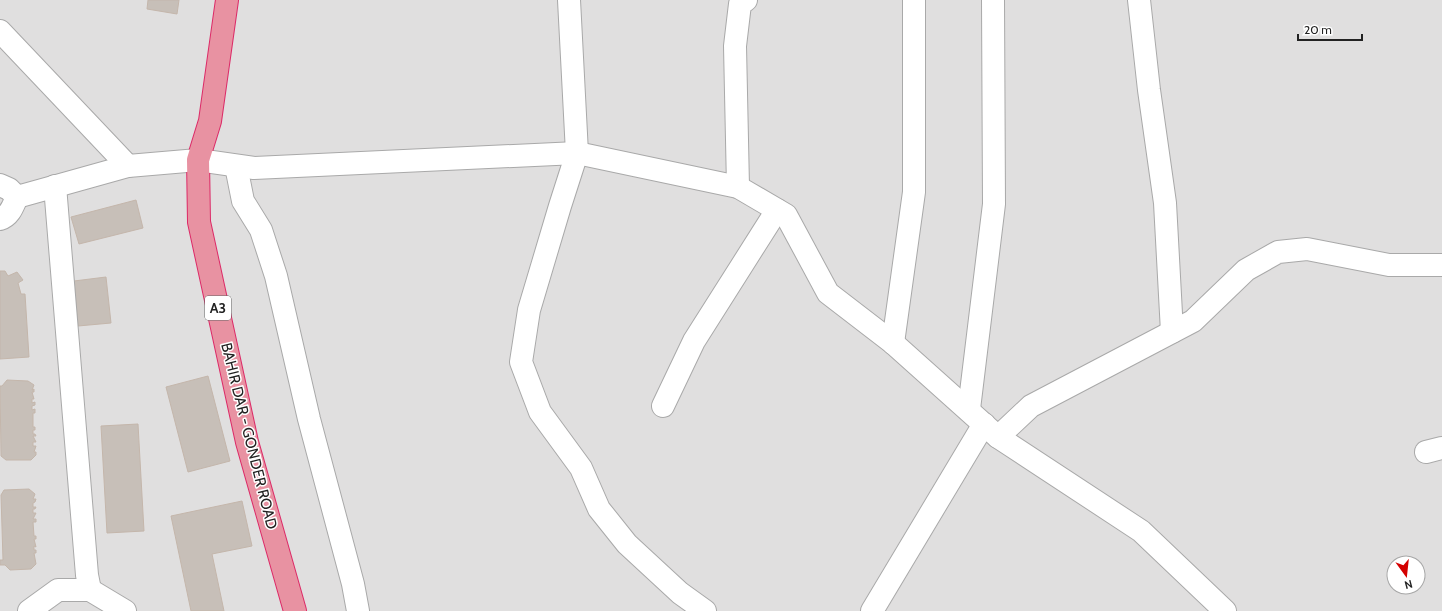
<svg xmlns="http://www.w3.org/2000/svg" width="1442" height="611" font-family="Cabin,sans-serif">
	<rect width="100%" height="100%" fill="#f2efe9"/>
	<!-- residential -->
	<path fill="#e0dfdf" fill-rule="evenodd" d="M0 0H1442V611H0ZM1394 563H1418V587H1394Z"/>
	<!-- building -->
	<g fill="#c7bfb8" stroke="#c4b6ab">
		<polygon points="148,0 179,0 177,14 147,9"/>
		<polygon points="136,200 143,228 79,244 71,217"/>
		<polygon points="0,271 5,271 8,276 17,272 23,280 18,283 21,294 25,294 29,357 0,359"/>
		<polygon points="106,277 111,323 78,326 74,281"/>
		<polygon points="208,376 230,461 188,472 166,387"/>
		<polygon points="7,380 28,381 34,385 32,390 34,389 34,392 32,392 34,399 32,399 32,403 35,402 35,405 32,406 32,410 35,409 35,413 33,413 33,427 35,427 35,430 33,430 33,434 35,434 36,436 33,436 36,442 33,442 33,446 36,446 34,452 36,452 36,455 31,460 6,460 1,456 0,386 2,386"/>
		<polygon points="138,424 144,531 107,533 101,426"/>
		<polygon points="29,489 35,494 33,499 36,499 35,502 33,503 33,507 36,507 35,509 33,509 33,513 36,513 33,519 36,519 36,522 33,522 34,536 36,536 36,539 34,539 36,547 34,546 34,550 36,550 36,553 34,553 36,564 31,569 10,570 5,565 0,565 0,560 3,560 1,495 4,490"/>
		<polygon points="242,501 252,546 212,554 224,611 191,611 171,516"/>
	</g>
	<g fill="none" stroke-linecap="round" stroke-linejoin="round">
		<defs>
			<g id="street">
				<polyline points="569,0 577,153 560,206 529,310 521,362 540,412 581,468 599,509 627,544 680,593 705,611"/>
				<polyline points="1139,0 1149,90 1165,203 1172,332"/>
				<polyline points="0,31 128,166"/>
				<polyline points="236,166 243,201 261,230 276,276 309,419 353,584 358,611"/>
				<polyline points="0,185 9,189 17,197"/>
				<polyline points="55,186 87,575 90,590"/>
				<polyline points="738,187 735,46 740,4 746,0"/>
				<polyline points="17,197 128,166 198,160 254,168 577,153 738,187 786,215 828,293 893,343 998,437 1141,531 1225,611"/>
				<path d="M0 219C10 216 13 206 17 197"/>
				<polyline points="893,343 914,192 914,0"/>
				<polyline points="663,406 694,341 777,210"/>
				<polyline points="969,409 994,204 993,0"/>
				<polyline points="998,437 1031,406 1193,321 1246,270 1278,252 1307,249 1389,265 1442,265"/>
				<polyline points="1426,452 1442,448"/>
				<polyline points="29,611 58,590 90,590 125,611"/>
				<polyline points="872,611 984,424"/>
			</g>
			<polyline id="highway" points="227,0 210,121 198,160 199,222 247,442 295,611"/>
		</defs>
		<!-- street casing -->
		<use href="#street" stroke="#a9a9a9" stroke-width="24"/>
		<!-- highway casing -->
		<use href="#highway" stroke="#dc2a67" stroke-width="24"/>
		<!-- street -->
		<use href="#street" stroke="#fff" stroke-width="22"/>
		<!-- highway -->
		<use href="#highway" stroke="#e892a2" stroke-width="22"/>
	</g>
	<g text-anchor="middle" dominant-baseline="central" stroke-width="3" stroke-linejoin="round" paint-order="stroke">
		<!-- shield labels -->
		<rect fill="#fff" stroke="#646464" stroke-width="1" x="205" y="296" width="26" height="24" rx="3"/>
		<g font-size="14" font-weight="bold" fill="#222">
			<text x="218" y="308">A3</text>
		</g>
		<!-- street labels -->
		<g font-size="15" fill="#222" stroke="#fff">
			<text transform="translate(249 436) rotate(76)">BAHIR DAR - GONDER ROAD</text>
		</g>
	</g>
	<!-- north arrow -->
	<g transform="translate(1406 575) rotate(165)"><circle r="19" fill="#ffffff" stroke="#a7a7a7"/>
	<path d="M0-3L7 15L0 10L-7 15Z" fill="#d40000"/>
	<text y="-6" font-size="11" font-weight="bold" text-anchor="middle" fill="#222222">N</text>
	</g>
	<!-- scale -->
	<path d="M1298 34v6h64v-6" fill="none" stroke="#222222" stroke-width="2"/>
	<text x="1304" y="34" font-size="12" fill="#222222" stroke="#ffffff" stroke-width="3" paint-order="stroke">20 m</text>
</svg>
